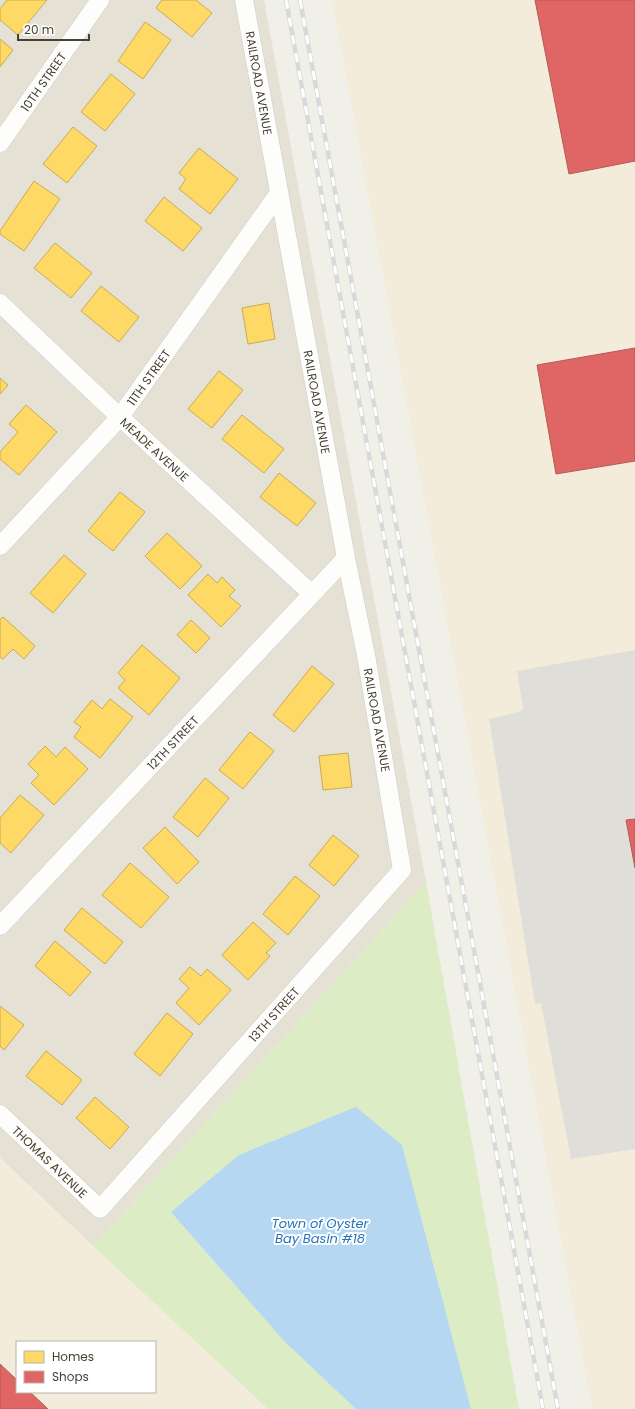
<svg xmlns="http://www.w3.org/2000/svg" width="635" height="1409" font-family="Poppins,sans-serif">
	<rect width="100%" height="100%" fill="#f0efe8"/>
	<!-- residential -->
	<polygon fill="#e5e1d5" points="0,0 264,0 426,882 93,1246 0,1158"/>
	<!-- commercial -->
	<g fill="#f4ecda" fill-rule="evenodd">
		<polygon points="332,0 635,0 635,1409 592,1409"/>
		<path d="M0 1158 93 1246 268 1409H0ZM17 1342H155V1392H17Z"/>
	</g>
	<!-- green -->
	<polygon fill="#dcedc6" points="426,882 519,1409 268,1409 93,1246"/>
	<!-- parking -->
	<polygon fill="#e0ded8" points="635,650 635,819 626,820 635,868 635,1149 571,1159 541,1003 535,1004 489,719 519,712 523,708 517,671"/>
	<!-- water -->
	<polygon fill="#b6d7f2" points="356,1107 402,1145 471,1409 356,1409 285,1342 171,1212 239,1155"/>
	<!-- homes -->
	<g fill="#ffd966" stroke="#c8ab57">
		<polygon points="7,0 47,0 18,35 0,20 0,9"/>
		<polygon points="162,0 196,0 212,13 192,37 156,8"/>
		<polygon points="145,22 171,40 143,79 118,61"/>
		<polygon points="0,39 13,50 0,67"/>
		<polygon points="111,74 135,94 105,131 81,112"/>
		<polygon points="73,127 97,146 67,183 43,164"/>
		<polygon points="199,148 238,179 210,214 179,189 186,179 179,173"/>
		<polygon points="34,181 60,199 24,251 0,234 0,231"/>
		<polygon points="164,197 202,228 183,251 145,221"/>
		<polygon points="55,243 92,273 71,298 34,268"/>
		<polygon points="101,286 139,317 119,342 81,311"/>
		<polygon points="269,303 275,339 248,344 242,308"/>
		<polygon points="219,371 243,390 212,428 188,409"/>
		<polygon points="0,378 8,385 0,394"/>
		<polygon points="26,405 57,432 19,475 0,459 0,452 18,432 9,424"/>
		<polygon points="242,415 284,449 264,473 222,439"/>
		<polygon points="279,473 316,503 297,526 260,497"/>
		<polygon points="120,492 145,512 113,551 88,531"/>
		<polygon points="167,533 202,566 180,589 145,556"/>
		<polygon points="64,555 86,574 53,613 30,593"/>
		<polygon points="208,574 217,583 222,577 235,590 229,596 241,606 221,627 188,595"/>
		<polygon points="3,617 35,646 24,659 13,649 3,659 0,657 0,620"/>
		<polygon points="191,620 210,638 196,653 177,635"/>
		<polygon points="142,645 180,678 149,715 118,688 125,680 118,673"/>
		<polygon points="312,666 334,684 294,732 273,715"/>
		<polygon points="110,699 133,717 100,758 74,737 81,727 74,722 92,700 102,709"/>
		<polygon points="250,732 274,751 243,789 219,770"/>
		<polygon points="45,746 56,757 65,747 88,769 54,805 31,783 39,775 28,764"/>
		<polygon points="348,753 352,787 323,790 319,756"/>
		<polygon points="205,778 229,798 198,837 173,817"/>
		<polygon points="20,795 44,815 11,853 0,843 0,818"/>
		<polygon points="165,827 199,862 177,884 143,848"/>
		<polygon points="333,835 359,856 334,886 309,865"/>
		<polygon points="130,863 169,897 141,928 102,895"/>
		<polygon points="295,876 320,896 288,935 263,914"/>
		<polygon points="82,908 123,942 105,964 64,930"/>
		<polygon points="253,922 276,943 266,953 270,956 248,980 222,955"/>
		<polygon points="55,941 91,972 70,996 35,966"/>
		<polygon points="190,967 201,976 207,969 231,990 199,1025 176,1003 189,988 179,979"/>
		<polygon points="0,1006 24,1025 4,1050 0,1046"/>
		<polygon points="167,1013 193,1034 160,1076 134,1054"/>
		<polygon points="46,1051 82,1080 62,1105 26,1076"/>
		<polygon points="95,1097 129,1127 110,1149 76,1118"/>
	</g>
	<!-- shops -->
	<g fill="#e06666" stroke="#b25b57">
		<polygon points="535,0 635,0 635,161 569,174"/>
		<polygon points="635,348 635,461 556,474 537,365"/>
		<polygon points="635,819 635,868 626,820"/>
		<polygon points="0,1364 17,1380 17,1392 30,1392 48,1409 0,1409"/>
	</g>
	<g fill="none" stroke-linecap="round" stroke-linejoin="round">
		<defs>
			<g id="street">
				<path id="s1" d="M0 143 100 0"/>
				<path id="s2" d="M0 303 108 406 312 594"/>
				<path id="s3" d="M0 546 120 417 279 193"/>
				<path id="s4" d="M0 926 346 558"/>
				<path id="s5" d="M0 1114 100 1209 402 870 366 655 346 558 244 0"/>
			</g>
		</defs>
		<!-- street casing -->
		<use href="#street" stroke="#ceccc6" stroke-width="19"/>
		<!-- street -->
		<use href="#street" stroke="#fdfdfc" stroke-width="18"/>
		<defs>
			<g id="rail">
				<polyline points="286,0 543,1409"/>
				<polyline points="300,0 558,1409"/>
			</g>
		</defs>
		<!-- rail casing -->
		<use href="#rail" stroke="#d9d9d8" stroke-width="4.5"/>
		<!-- rail -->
		<use href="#rail" stroke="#fff" stroke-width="3" stroke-dasharray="9" stroke-linecap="butt"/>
	</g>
	<g text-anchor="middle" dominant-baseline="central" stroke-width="4" stroke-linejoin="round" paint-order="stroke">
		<!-- street labels -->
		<g font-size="12" fill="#474134" stroke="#fff">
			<text stroke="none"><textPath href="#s1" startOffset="75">10TH STREET</textPath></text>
			<text transform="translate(259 83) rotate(80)">RAILROAD AVENUE</text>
			<text stroke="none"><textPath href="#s3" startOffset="225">11TH STREET</textPath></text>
			<text transform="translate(317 402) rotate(80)">RAILROAD AVENUE</text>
			<text stroke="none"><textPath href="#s2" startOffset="213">MEADE AVENUE</textPath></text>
			<text transform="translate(377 720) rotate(80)">RAILROAD AVENUE</text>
			<text stroke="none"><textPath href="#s4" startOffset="252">12TH STREET</textPath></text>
			<text stroke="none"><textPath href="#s5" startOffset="399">13TH STREET</textPath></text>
			<text stroke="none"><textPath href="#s5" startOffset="69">THOMAS AVENUE</textPath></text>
		</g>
		<!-- water labels -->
		<g font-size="13" font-style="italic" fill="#2574bb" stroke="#fff">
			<text x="320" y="1223">Town of Oyster<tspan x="320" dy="15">Bay Basin #18</tspan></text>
		</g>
	</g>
	<!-- legend -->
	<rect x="16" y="1341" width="140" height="52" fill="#ffffff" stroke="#b5b3ae"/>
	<rect x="24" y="1351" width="20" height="12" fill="#ffd966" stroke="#b5b3ae"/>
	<text x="52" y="1361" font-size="12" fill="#474134">Homes</text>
	<rect x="24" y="1371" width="20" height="12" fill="#e06666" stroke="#b5b3ae"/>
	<text x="52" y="1381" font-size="12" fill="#474134">Shops</text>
	<!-- scale -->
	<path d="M18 34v6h71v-6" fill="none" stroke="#474134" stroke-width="2"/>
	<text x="24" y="34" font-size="12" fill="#474134" stroke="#ffffff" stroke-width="3" paint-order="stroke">20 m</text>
</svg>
